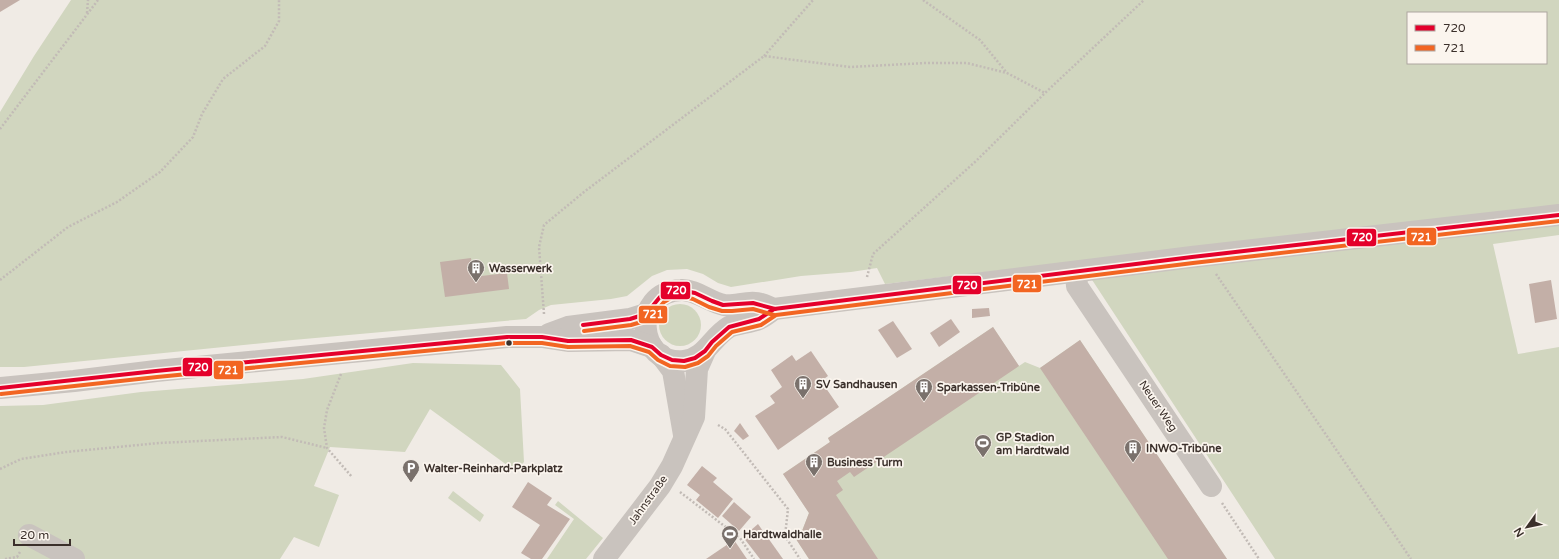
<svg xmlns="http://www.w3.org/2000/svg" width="1559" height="559" font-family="'Varela Round',sans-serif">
	<rect width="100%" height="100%" fill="#f0ebe5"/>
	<!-- green -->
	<g fill="#d1d6bf" fill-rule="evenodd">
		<path d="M71 0H1559V235L1493 244 1518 354 1559 347V559H1275L1081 263 1020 268 885 284 877 268 851 272 801 276 731 287 718 283 703 274 687 269 667 270 652 276 627 296 611 299 551 305 539 310 526 319 293 340 24 367H0V112L34 56ZM1408 13H1546V63H1408Z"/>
		<circle cx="680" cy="325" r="21"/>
		<polygon points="993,327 1019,366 1025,362 1040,368 1080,340 1227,559 809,559 794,536 802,531 809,513 783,474 830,442 828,438"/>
		<polygon points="413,363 501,365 520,389 524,462 515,471 430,409 405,452 330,447 314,486 339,495 319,547 294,537 280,559 0,559 0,406 43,405 141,392 303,379"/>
		<polygon points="453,491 484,515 480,522 448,498"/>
		<polygon points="558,501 603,538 586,559 547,559 574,519 555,505"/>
	</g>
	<!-- building -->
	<g fill="#c3afa7">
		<polygon points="0,0 20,0 0,12"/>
		<polygon points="471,258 473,277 507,273 509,289 445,297 440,262"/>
		<polygon points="1551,280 1557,319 1535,323 1529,284"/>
		<polygon points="989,308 990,316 972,318 972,309"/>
		<polygon points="951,319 960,332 939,347 930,333"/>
		<polygon points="893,321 912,349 897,358 878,330"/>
		<polygon points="993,327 1019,366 854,477 850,472 837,481 843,490 836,495 878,559 809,559 794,536 802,531 809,513 783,474 830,442 828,438"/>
		<polygon points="1080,340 1227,559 1168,559 1040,368"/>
		<polygon points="811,351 828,376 821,381 839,407 778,450 755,416 775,403 770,396 782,387 771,370 792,355 796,361"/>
		<polygon points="740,423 749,436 743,440 734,431"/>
		<polygon points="702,466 717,478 713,482 733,499 718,518 696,500 700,495 687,485"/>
		<polygon points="528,482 552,498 547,505 570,519 542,559 531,559 521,553 540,525 512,507"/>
		<polygon points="734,502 751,517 739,531 722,516"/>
		<polygon points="758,524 783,559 760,559 743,537"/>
		<polygon points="734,540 747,559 706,559"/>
	</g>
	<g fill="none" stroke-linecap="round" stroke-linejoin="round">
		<!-- path -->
		<g stroke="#c2bbb6" stroke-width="2.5" stroke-dasharray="2 2" stroke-linecap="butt">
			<polyline points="923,0 980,40 1007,73"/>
			<polyline points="87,13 88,0"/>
			<polyline points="764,56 813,0"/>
			<polyline points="0,129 98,0"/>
			<polyline points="1216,274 1411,559"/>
			<polyline points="867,277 873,254 976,161 1045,93 1144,0"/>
			<polyline points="0,280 68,227 117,202 160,172 193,137 202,114 223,79 265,46 279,21 279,0"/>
			<polyline points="544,314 539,247 544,225 584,192 764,56 850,67 926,63 967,63 1007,73 1045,93"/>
			<polyline points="341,374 327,410 324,428 327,448 352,477"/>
			<polyline points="718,425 725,429 788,509 785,536 800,559"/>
			<polyline points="0,469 21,459 66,452 159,443 282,437 327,448"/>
			<polyline points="680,492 740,538 754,559"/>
			<polyline points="1222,503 1259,559"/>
			<polyline points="5,559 17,557 20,552"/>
		</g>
		<!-- minor -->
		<g stroke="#c9c3be" stroke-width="22">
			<polyline points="1076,272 1077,286 1211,486"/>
			<path d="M774 309C769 307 763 304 757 303 746 301 734 307 724 305 709 302 695 289 681 290 630 292 637 366 684 361 705 359 712 337 729 327 738 323 749 323 759 319 764 317 769 313 774 309L1192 257 1559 215"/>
			<polyline points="549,334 568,327 630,319 646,314"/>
			<polyline points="661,355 673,371 684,435"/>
			<polyline points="0,388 74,381 156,371 507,337 542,337 568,341 631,340 652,347"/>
			<polyline points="29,535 74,559"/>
			<polyline points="604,559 660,486 672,466 694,417 697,369 705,351"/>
		</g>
		<defs>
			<g id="bus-1">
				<polyline points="583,325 630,319 646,314 660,297 672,291 679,290 695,293 712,301 723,305 753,303 775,309"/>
				<polyline points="0,388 156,371 507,337 542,337 568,341 631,340 652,347 661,355 672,360 684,361 695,358 705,351 712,342 729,327 759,319 774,309 1192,257 1559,215"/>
			</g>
			<g id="bus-2">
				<polyline points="584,331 631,325 648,320 664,302 674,296 680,296 693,299 709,307 722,311 732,311 753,309 774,315"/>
				<polyline points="1,394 157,377 507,343 542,343 568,347 630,346 649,352 658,360 670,366 685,367 698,363 708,356 716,346 732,332 761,325 776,315 1193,263 1559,221"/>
			</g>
		</defs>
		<!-- bus-1 casing -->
		<use href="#bus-1" stroke="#fbf5ee" stroke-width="7"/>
		<!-- bus-2 casing -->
		<use href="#bus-2" stroke="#fbf5ee" stroke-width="7"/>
		<!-- bus-1 -->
		<use href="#bus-1" stroke="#e4002b" stroke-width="4"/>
		<!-- bus-2 -->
		<use href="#bus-2" stroke="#f26522" stroke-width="4"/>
	</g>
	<!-- icons -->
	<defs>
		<symbol id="building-pin" viewBox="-11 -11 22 30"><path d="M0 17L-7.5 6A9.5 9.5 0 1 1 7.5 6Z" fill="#7a716c" stroke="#fbf5ee"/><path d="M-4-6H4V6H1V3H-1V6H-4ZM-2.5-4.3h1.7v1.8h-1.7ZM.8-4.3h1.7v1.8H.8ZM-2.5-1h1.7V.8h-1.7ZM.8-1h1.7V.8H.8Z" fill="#fff"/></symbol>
		<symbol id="stadium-pin" viewBox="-11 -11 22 30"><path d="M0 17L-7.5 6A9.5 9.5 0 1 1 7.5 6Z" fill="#7a716c" stroke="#fbf5ee"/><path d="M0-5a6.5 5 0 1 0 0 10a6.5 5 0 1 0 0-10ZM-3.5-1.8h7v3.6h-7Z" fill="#fff"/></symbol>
		<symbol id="parking-pin" viewBox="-11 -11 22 30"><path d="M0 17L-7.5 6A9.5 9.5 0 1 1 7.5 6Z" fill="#7a716c" stroke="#fbf5ee"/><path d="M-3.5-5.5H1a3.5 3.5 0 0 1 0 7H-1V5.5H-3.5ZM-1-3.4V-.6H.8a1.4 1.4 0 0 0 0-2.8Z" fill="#fff"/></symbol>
	</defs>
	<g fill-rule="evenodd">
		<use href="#building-pin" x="466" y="258" width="20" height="27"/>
		<use href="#building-pin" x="793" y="374" width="20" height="27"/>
		<use href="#building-pin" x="914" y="377" width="20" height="27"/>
		<use href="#stadium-pin" x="973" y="433" width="20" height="27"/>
		<use href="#building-pin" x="1123" y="438" width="20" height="27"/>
		<use href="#building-pin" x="804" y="452" width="20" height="27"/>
		<use href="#parking-pin" x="401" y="458" width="20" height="27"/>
		<use href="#stadium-pin" x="720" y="524" width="20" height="27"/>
	</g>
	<!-- markers -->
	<circle fill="#3b302b" stroke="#fbf5ee" stroke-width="1.5" cx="509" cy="343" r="3.5"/>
	<g text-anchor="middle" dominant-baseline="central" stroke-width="3.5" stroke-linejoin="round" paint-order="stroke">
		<!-- poi labels -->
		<g font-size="11" font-weight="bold" fill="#3b302b" stroke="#fbf5ee" text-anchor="start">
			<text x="489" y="268">Wasserwerk</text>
			<text x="816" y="384">SV Sandhausen</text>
			<text x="937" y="387">Sparkassen-Tribüne</text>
			<text x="996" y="437">GP Stadion<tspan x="996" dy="13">am Hardtwald</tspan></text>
			<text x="1146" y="448">INWO-Tribüne</text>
			<text x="827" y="462">Business Turm</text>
			<text x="424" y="468">Walter-Reinhard-Parkplatz</text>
			<text x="743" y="534">Hardtwaldhalle</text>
		</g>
		<!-- street labels -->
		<g font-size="11" fill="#3b302b" stroke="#fbf5ee">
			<text transform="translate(1158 406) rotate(56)">Neuer Weg</text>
			<text transform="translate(648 500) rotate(-54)">Jahnstraße</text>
		</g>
	</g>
	<g stroke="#fbf5ee" stroke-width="1.5">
		<rect x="1406" y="227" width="31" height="19" rx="4" fill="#f26522"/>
		<rect x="1346" y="228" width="31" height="19" rx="4" fill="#e4002b"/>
		<rect x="1012" y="274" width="30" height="19" rx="4" fill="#f26522"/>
		<rect x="952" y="275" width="30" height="20" rx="4" fill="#e4002b"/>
		<rect x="660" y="281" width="31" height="19" rx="4" fill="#e4002b"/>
		<rect x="638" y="305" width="30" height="19" rx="4" fill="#f26522"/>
		<rect x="182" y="357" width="31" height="20" rx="4" fill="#e4002b"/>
		<rect x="213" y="360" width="31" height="20" rx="4" fill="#f26522"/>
	</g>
	<g font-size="11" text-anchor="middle" font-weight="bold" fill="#fff">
		<text x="1421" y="241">721</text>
		<text x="1362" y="241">720</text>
		<text x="1027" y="288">721</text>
		<text x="967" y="289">720</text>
		<text x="676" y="294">720</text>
		<text x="653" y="318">721</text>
		<text x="198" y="371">720</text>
		<text x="228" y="374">721</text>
	</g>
	<!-- legend -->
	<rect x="1407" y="12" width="140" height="52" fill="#fbf5ee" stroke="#aea6a0"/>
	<rect x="1415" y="25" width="20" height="6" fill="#e4002b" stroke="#aea6a0"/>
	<text x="1443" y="32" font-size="12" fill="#3b302b">720</text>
	<rect x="1415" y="45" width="20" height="6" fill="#f26522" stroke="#aea6a0"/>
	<text x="1443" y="52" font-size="12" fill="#3b302b">721</text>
	<!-- north arrow -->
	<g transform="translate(1527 527) rotate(237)" stroke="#fbf5ee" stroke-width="3" paint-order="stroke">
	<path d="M0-3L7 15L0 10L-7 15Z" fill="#3b302b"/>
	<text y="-6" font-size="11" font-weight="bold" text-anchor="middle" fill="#3b302b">N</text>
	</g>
	<!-- scale -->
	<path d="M14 539v6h56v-6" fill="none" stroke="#3b302b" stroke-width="2"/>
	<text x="20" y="539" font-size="12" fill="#3b302b" stroke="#fbf5ee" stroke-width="3" paint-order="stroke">20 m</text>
</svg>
